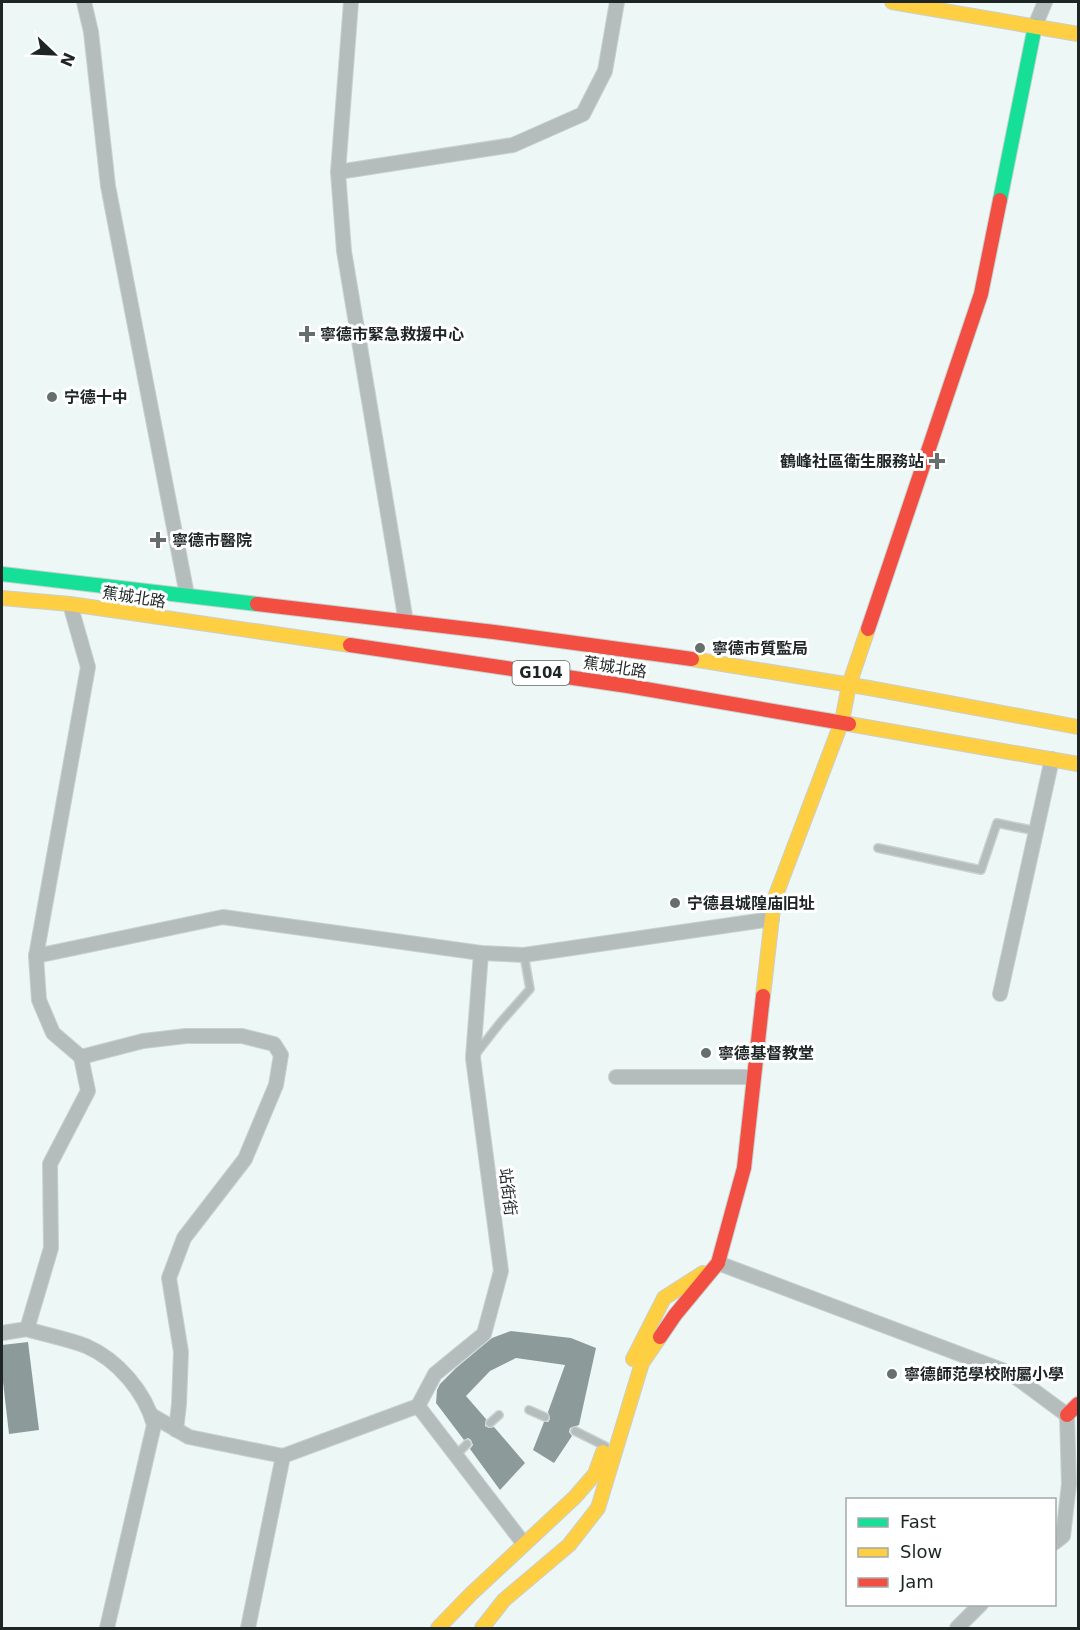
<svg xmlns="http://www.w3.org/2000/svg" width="1080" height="1630" font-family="'DejaVu Sans','Noto Sans SC',sans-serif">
	<rect width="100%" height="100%" fill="#ecf7f6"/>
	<!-- building -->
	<g fill="#8c9b9a">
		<polygon points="511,1331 571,1338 596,1348 579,1425 570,1428 569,1432 572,1436 554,1463 533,1450 544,1422 548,1422 550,1419 548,1412 565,1365 516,1358 490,1371 466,1396 486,1419 485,1426 489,1428 494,1427 525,1463 500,1490 470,1449 473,1445 471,1440 468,1438 464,1440 436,1403 437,1390 440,1384 456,1368 492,1338"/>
		<polygon points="28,1342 39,1430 9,1434 2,1373 2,1345"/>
	</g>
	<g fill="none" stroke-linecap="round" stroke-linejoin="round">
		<defs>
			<g id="lane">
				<polyline points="878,848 981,870 997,823 1036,831"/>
				<polyline points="475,1055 500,1023 530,989 524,955"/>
				<polyline points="529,1410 545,1417"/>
				<polyline points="490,1423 499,1415"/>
				<polyline points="575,1431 605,1446"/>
				<polyline points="456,1455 467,1444"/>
			</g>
			<g id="street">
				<polyline points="84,2 91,32 108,186 187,595"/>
				<polyline points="351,2 338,172 344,251 406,622"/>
				<polyline points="1035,26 1045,2"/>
				<polyline points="338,172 513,145 583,114 605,71 617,2"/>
				<polyline points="36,956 223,917 481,953 524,955 772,919"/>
				<polyline points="1000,994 1052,759"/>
				<polyline points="81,1057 143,1041 186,1036 242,1036 274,1044 281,1055 276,1085 245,1159 184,1238 169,1278 181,1352 179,1404 176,1430"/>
				<polyline points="616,1077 754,1077"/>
				<polyline points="718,1263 1010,1373 1067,1415 1069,1484 1063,1536 1054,1543"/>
				<path d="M27 1329C46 1335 67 1339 86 1346 118 1360 145 1392 154 1425L107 1628"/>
				<polyline points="2,1333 27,1329 51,1248 50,1164 88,1091 81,1057 53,1033 39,1000 36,956 88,667 70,604"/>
				<polyline points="418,1406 435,1374 484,1334 501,1271 473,1058 481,953"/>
				<polyline points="151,1415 189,1437 283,1456 248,1628"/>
				<polyline points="283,1456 418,1406 524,1544"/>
				<polyline points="957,1628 981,1604"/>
			</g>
			<g id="fast">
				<polyline points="1000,200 1035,26"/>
				<polyline points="2,574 257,604"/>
			</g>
			<g id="slow">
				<polyline points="892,2 1078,34"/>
				<polyline points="2,598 70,604 350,645"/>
				<polyline points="692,659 869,688 1078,727"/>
				<polyline points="849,724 1078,764"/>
				<polyline points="763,996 774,900 842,721 849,685 868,629"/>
				<polyline points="633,1359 664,1298 703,1273"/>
				<polyline points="438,1628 471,1594 575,1497 595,1474 603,1452"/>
				<polyline points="482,1628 504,1600 569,1545 598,1508 642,1363 660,1337"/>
			</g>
			<g id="jam">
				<polyline points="257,604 494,632 692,659"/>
				<polyline points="868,629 981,294 1000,200"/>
				<polyline points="350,645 628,686 849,724"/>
				<polyline points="660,1337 675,1315 718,1263 744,1168 763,996"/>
				<polyline points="1067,1415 1078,1404"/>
			</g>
		</defs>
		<!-- lane casing -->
		<use href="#lane" stroke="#c8d0d0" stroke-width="10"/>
		<!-- street casing -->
		<use href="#street" stroke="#c8d0d0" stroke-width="16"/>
		<!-- fast casing -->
		<use href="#fast" stroke="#c8d0d0" stroke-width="16"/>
		<!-- slow casing -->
		<use href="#slow" stroke="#c8d0d0" stroke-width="16"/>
		<!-- jam casing -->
		<use href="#jam" stroke="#c8d0d0" stroke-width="16"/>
		<!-- lane -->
		<use href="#lane" stroke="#b4bcbc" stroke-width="7"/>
		<!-- street -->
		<use href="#street" stroke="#b4bcbc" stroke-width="14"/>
		<!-- fast -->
		<use href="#fast" stroke="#16e098" stroke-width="14"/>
		<!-- slow -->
		<use href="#slow" stroke="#ffcf43" stroke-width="14"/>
		<!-- jam -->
		<use href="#jam" stroke="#f24e42" stroke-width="14"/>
	</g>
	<!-- markers -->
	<g fill="#666e6e" stroke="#fff" stroke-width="2">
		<path d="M304 325h6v6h6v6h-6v6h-6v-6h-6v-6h6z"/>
		<circle cx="52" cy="397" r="6"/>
		<path d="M934 452h6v6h6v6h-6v6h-6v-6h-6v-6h6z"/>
		<path d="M155 531h6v6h6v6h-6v6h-6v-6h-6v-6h6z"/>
		<circle cx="700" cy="648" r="6"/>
		<circle cx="675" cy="903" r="6"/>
		<circle cx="706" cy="1053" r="6"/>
		<circle cx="892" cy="1374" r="6"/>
	</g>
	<g text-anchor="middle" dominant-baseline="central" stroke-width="6" stroke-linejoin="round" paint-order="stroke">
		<!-- shield labels -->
		<rect fill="#fff" stroke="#626666" stroke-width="1.5" x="512.5" y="661" width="57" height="24" rx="4.5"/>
		<g font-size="15" font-weight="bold" fill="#1e2525">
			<text x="541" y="673">G104</text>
		</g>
		<!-- poi labels -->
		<g font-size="16" font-weight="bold" fill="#1e2525" stroke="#fff" text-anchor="start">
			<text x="320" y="334">寧德市緊急救援中心</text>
			<text x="64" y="397">宁德十中</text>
			<text x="924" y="461" text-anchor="end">鶴峰社區衛生服務站</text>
			<text x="172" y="540">寧德市醫院</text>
			<text x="712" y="648">寧德市質監局</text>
			<text x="687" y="903">宁德县城隍庙旧址</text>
			<text x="718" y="1053">寧德基督教堂</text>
			<text x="904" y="1374">寧德師范學校附屬小學</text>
		</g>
		<!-- street labels -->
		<g font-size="16" fill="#1e2525" stroke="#fff">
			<text transform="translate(134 597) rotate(9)">蕉城北路</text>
			<text transform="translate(615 667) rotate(9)">蕉城北路</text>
			<text transform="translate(508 1192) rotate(83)">站街街</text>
		</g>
	</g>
	<!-- border -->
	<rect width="1080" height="1630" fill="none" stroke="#1e2525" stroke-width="6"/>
	<!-- legend -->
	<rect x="846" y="1498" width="210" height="108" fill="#ffffff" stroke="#a5a8a8" stroke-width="1.5"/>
	<rect x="858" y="1518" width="30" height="9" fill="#16e098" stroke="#a5a8a8" stroke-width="1.5"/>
	<text x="900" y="1528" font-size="18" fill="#1e2525">Fast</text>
	<rect x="858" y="1548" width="30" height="9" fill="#ffcf43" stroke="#a5a8a8" stroke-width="1.5"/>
	<text x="900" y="1558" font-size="18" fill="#1e2525">Slow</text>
	<rect x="858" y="1578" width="30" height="9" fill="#f24e42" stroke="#a5a8a8" stroke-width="1.5"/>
	<text x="900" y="1588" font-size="18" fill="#1e2525">Jam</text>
	<!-- north arrow -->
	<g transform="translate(54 54) rotate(113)" stroke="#ffffff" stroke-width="4.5" paint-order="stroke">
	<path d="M0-4.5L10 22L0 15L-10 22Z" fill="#1e2525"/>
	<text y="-9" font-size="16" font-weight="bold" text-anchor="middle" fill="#1e2525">N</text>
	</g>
</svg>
